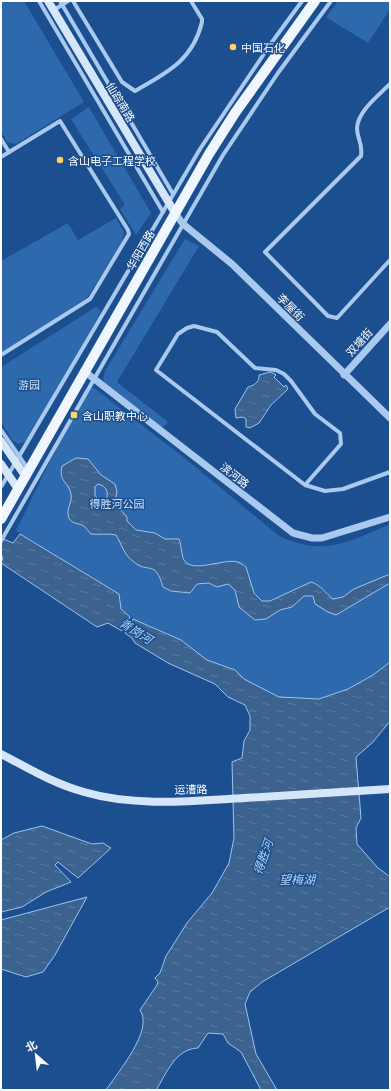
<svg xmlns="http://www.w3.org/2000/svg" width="391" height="1091" font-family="'Noto Sans','Noto Sans SC',sans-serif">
	<defs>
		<pattern id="water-ripples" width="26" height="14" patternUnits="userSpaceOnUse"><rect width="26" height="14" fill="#3c6290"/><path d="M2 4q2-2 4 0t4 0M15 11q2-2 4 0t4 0" fill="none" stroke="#597aa1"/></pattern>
	</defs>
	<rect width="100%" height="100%" fill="#1b4f8f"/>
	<!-- green -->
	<g fill="#2e69ad">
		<polygon points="1,1 24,1 84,102 16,144 7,142 1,131"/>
		<polygon points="338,1 390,1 390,9 368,43 326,17"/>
		<polygon points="89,107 151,213 136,235 120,209 125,205 71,119"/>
		<polygon points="116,218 124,232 122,242 87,298 1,353 1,261 68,223 78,240"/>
		<polygon points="185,239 199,246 117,382 168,422 163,427 158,426 103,381 105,371"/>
		<polygon points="96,307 101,311 32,437 25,442 18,444 12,440 1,422 1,367"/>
		<path d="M94 388 187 460 279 536C323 557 349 542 390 524V662L373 675 348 689 319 699 278 697 244 679 235 670 207 660 181 640 146 624 138 623 121 609 119 594 16 531 85 389Z"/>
	</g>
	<!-- water -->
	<g fill="url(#water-ripples)" stroke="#9cc4f0" fill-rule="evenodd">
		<path d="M270 372 275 374 276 375 274 377 284 387 286 385 288 389 271 405 259 423 250 428 246 427V419L243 417 236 418 235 409 248 387C252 386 260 383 259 375Z"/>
		<path d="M76 458 88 459 101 475 115 484 117 492 115 500 116 505 127 517V521L136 530 155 533 165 539H179C181 544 182 557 184 560 192 574 224 558 238 562 241 563 244 565 246 567L254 593 262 601H270L311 582C321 585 325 593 333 599L343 597 354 589 390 574V583L336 615 328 612 315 604 313 596H304L292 607 280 610 266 619 255 620 239 607 235 590 228 584 217 587 209 583 197 584 190 593 171 591 163 587C155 559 148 574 134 562 124 555 122 545 116 535 108 533 100 535 91 534 88 531 86 527 82 525 77 523 72 524 69 518 65 510 73 502 71 494 69 482 58 482 62 466ZM98 484C107 486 109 493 106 500H98L95 495V487Z"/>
		<polygon points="20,534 119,594 121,609 130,617 122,631 108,623 97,627 1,563 3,558 1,554 1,538 13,543"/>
		<path d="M133 619 181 640 207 660 235 670 244 679 279 697 319 699 348 689 373 675 390 662V721L373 742 356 757 361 818 356 828 357 844 377 867 390 877V907L262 982 250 992 245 1004 256 1054 277 1090H261L241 1052 228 1043 223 1034 208 1033 198 1048C175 1049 167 1073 156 1090H106C118 1072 154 1030 140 1010L157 985 158 982 155 978 160 973 166 956 187 923 212 893 229 863 234 838 232 762 242 758 244 741 250 730V716L245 705 228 697 215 684 168 663 135 643 132 638 125 633Z"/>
		<polygon points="42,826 92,844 103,843 111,848 78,878 58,862 55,865 71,882 46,892 22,907 1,912 1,840 14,833"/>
		<polygon points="87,897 55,955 43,972 26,977 1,969 1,920"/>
	</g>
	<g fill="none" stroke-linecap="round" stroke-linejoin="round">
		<!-- minor -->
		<g stroke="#a9c9ee" stroke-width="4">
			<polyline points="39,1 163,212"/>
			<polyline points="60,1 173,194"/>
			<path d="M73 1 122 82 135 91C167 73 193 60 202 22V19L191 1"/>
			<polyline points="54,10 68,1"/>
			<path d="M390 84C379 95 358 111 357 128 357 139 363 143 361 156L265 252 328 316 337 318 390 260"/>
			<polyline points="1,139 9,152"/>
			<polyline points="1,157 60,121 128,230 129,234 90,299 1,355"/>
			<polyline points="1,430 28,469"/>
			<polyline points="305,485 341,444 340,433 315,414 291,381 284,374 276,370 255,368 217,332 194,326 187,328 178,334 156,370 305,485 325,491 343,489 390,472"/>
			<polyline points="1,487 200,149 272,42 302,1"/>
			<polyline points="1,541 223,155 278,73 331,1"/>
		</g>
		<!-- tertiary -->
		<g stroke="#a9c9ee" stroke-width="7">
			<polyline points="175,213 183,224 232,264 390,418"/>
			<polyline points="84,371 293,533 312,538 322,538 390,517"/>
			<polyline points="344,375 390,324"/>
		</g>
		<!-- secondary -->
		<g stroke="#d6e6fa" stroke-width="8">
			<polyline points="48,1 175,213"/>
			<polyline points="1,441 26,477"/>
			<polyline points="1,464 18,489"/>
			<path d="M1 754C28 768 54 784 84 792 135 807 191 801 244 798 293 795 341 792 390 789"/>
		</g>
		<!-- primary -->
		<polyline stroke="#f0f6ff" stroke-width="10" points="1,519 209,154 235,113 315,1"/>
	</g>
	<!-- markers -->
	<g fill="#ffd166" stroke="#1b4f8f" stroke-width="1.5">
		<circle cx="233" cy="47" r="4"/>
		<circle cx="60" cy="160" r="4"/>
		<rect x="70" y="411" width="8" height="8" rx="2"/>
	</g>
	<g text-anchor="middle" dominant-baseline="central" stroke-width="3" stroke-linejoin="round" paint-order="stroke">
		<!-- poi labels -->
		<g font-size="11" fill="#fff" stroke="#1b4f8f" text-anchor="start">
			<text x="241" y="47">中国石化</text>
			<text x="68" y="160">含山电子工程学校</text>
			<text x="82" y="415">含山职教中心</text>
		</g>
		<!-- street labels -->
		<g font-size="11" fill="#fff" stroke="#1b4f8f">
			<text transform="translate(121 102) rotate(59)">仙踪南路</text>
			<text transform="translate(140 250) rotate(-60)">华阳西路</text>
			<text transform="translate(291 307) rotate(45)">李屋街</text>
			<text transform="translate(359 342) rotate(-48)">双塘街</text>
			<text transform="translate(235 475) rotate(38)">滨河路</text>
			<text transform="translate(191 789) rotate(-1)">运漕路</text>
		</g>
		<!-- park labels -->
		<g font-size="11" fill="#cfe3fa" stroke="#1b4f8f">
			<text x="29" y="384">游园</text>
			<text x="117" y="503">得胜河公园</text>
		</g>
		<!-- water labels -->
		<g font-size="12" font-style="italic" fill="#b5d3f5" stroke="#1b4f8f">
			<text transform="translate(136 631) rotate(32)">青岗河</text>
			<text transform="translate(263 857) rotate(-71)">得胜河</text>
			<text x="297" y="879">望梅湖</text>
		</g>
	</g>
	<!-- border -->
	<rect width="391" height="1091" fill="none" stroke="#ffffff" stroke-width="4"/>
	<!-- north arrow -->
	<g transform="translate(36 1055) rotate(332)" stroke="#1b4f8f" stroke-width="3" paint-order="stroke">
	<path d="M0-3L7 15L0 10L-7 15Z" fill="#ffffff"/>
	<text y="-6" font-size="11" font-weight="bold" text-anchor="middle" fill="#ffffff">北</text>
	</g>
</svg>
